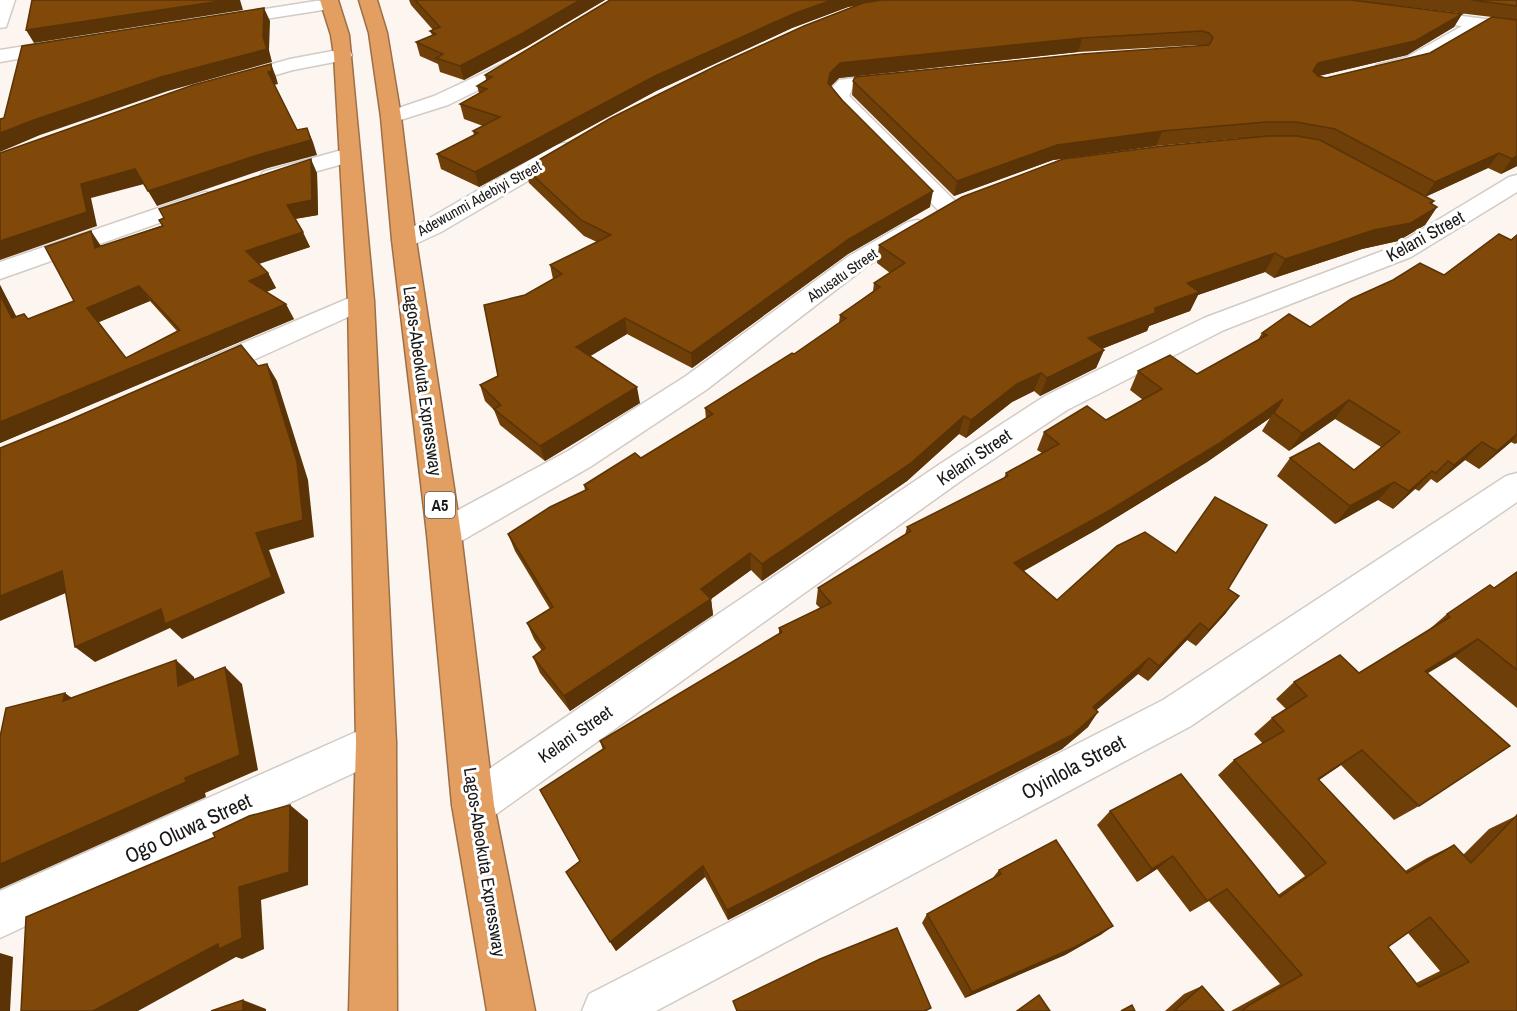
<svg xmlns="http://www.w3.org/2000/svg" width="1517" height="1011" font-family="'Archivo Narrow',sans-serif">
	<rect width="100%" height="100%" fill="#fcf5f0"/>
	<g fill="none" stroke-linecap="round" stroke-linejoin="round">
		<defs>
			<g id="street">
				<polygon points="0,0 15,0 6,27 0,28"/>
				<polygon points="322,0 335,0 338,4 335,8 329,9 221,26 215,25 212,21 215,17 221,16"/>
				<polygon points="1415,10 1517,23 1517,33 1483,29 1421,65 1384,75 1377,73 1374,69 1377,65 1407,57 1462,26 1409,19 1406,15 1409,11"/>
				<polygon points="63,40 70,42 72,46 70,50 0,62 0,50"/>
				<polygon points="343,49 350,51 352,55 350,59 293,70 231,88 224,86 221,82 224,78 290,59"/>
				<polygon points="520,56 527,58 529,62 527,66 448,105 391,123 384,121 381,117 384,113 434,96"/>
				<polygon points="898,73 905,75 908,79 905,83 852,89 849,96 957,203 961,208 957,213 949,215 941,213 842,113 829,96 831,89 839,80"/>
				<polygon points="564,143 572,145 575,150 572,155 441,232 413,245 404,247 395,245 392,240 395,235 423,222 556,145"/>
				<polygon points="349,148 357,150 360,155 357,160 271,184 263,182 260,177 263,172"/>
				<polygon points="1517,175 1517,192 1411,257 1224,330 1067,410 962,480 488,820 473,826 458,820 452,805 458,790 940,464 1045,396 1204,318 1393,247 1509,177"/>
				<polygon points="205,192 213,194 217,199 213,204 0,279 0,262"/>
				<polygon points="917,220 926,222 929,227 926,232 867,266 706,390 590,467 456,544 444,548 432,544 427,534 432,524 568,451 686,376 849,256 908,222"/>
				<polygon points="361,293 370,295 374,301 370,307 216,377 206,380 196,377 192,370 196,363"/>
				<polygon points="1517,473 1517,502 1191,726 656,1011 582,1011 589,994 1163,700 1506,476"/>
				<polygon points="376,723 390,728 396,742 390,756 0,938 0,891"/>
			</g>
			<g id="highway">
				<polygon points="320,0 338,0 349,35 374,301 396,742 397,1011 349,1011 356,742 348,301 334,55 331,35"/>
				<polygon points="359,0 377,0 387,33 401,117 416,240 461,534 494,805 535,1011 487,1011 452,805 427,534 392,240 381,117 369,33"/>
			</g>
		</defs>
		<!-- street casing -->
		<use href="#street" stroke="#d1cbc6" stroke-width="3"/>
		<!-- highway casing -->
		<use href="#highway" stroke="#9d6f47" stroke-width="3"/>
		<!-- street -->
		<use href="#street" fill="#fff" fill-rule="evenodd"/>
		<!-- highway -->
		<use href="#highway" fill="#e39e61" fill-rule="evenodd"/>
	</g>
	<!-- wall -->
	<g fill="#6e3f08" fill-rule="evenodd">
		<polygon points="409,0 605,0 526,47 464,80 440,72 438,64 420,56 416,42 432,35 430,31 433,30 411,5"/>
		<path d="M610 0H879L868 3 882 0H1517V166L1501 174 1488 168 1425 197 1432 204 1437 207 1425 225 1398 241 1362 249 1274 278 1265 272 1198 295 1190 311 1149 326 1147 331 1102 349 1104 350 1096 368 1040 396 1034 391 1012 402 966 438 959 434 907 481 762 581 751 570 711 599 713 615 570 711 540 673 533 657 542 651 534 639 527 623 550 609 515 551 508 534 585 490 584 485 641 458 706 419 705 408 794 354 839 323 840 315 873 291 874 283 890 273 877 263 879 245 1243 138 1156 146 1053 160 954 196 852 95 853 81 1200 46 1197 45 1078 52 839 78 831 86 930 207 848 254 692 368 627 334 590 356 640 403 545 461 500 425 494 410 485 401 480 385 498 376 525 295 553 279 550 265 597 242 584 236 529 183 525 168 860 5 848 7 792 28 656 91 479 187 441 169 437 154 474 135 473 131 483 126 464 119 460 104 479 93 477 86 486 80 485 75ZM1390 5 1400 6 1492 17 1430 53 1326 78 1319 76 1407 55 1454 27 1462 14Z"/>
		<path d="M317 173 318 215 295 219 310 247 259 264 268 273 276 288 266 292 294 319 0 443V285L16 317 29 319 74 301 101 246ZM150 301 177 331 126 358 99 322Z"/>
		<polygon points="1517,235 1517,443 1515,444 1511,442 1479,469 1465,460 1437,483 1431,479 1419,491 1415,489 1393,509 1378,500 1335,524 1277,476 1290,458 1354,470 1381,447 1335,419 1289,451 1262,431 1270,418 1207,462 1096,530 1024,571 1057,600 1228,589 1226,613 1196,646 1187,640 1148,681 1138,674 1096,710 1088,727 1062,749 728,920 705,877 616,951 566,872 580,861 603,750 600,741 779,634 779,628 820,608 816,604 818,588 905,535 907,527 1004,478 1006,473 1042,453 1037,450 1044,432 1106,420 1143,400 1130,390 1138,371 1197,374 1258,340 1262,333 1310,327 1444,275 1511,240"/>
		<path d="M1517 572V708L1455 657 1427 673 1419 806 1394 820 1341 765 1319 780 1405 871 1427 858 1454 845 1463 855 1489 829 1516 816 1517 814V1011H1231L1280 984 1209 901 1190 912 1157 869 1137 882 1097 825 1110 811 1278 895 1305 876 1218 775 1234 760 1263 744 1254 734 1272 718 1286 709 1276 699 1294 682 1359 673 1425 633 1447 614 1494 588ZM1408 933 1440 971 1416 983 1388 947Z"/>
		<polygon points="999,870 1102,934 1065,955 965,998 922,923 927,914 992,879"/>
		<polygon points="1202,986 1224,1011 1165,1011 1184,994"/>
	</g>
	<!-- shaded-wall -->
	<g fill="#5a3306">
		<polygon points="227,0 240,0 243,10 34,43 26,30"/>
		<polygon points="580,0 605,0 526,47 464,80 460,66"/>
		<polygon points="832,0 879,0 848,7 792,28 656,91 479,187 475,172 655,76 793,14"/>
		<polygon points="264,8 270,21 269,50 272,62 168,91 40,135 0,152 0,133 31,121 263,37"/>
		<polygon points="1462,14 1454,27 1407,55 1310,78 1306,85 1318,63"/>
		<polygon points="1082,38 1078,52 839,78 829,88 828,83 830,73 840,63"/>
		<polygon points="271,64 276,77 278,84 274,85 268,72"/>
		<polygon points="307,128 313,142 317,155 268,168 157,206 148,191"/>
		<polygon points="1162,131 1156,146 1053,160 954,196 957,181 1057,145"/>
		<polygon points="1499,153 1488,168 1425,197 1435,182"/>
		<polygon points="1517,156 1517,166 1501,174 1512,159"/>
		<polygon points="311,159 317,173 318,215 294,219 287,205"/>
		<polygon points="135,169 144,184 91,198 97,226 0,260 0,241 81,184"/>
		<polygon points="933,191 930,207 848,254 692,368 691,353 849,239"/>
		<polygon points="1434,201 1425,214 1437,207 1425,225 1398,241 1362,249 1274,278 1285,259"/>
		<polygon points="91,231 101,246 95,248"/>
		<polygon points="303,232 310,247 254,265 246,251"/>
		<polygon points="1275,253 1265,272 1198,295 1190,311 1149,326 1147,331 1081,357 1088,338 1155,308 1187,283"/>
		<polygon points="268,273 276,288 257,296 249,281"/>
		<polygon points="0,285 25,333 12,318 0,295"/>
		<polygon points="139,286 150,301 99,322 87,308"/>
		<polygon points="286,304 294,319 0,443 0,422"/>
		<polygon points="625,318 627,334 579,363 576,347"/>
		<polygon points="1104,350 1096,368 1040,396 1047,378"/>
		<polygon points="267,364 277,381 308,480 314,537 269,550 285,593 182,639 170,628 95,662 75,647 256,533"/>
		<polygon points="1041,373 1034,391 1012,402 966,438 971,420 1017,384"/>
		<polygon points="637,387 640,403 545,461 540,446"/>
		<polygon points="1283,399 1270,418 1207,462 1096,530 1007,580 1014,563"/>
		<polygon points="1349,400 1335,419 1289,451 1302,433"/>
		<polygon points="964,416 959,434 907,481 762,581 762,564"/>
		<polygon points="1517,434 1517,435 1511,442 1479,469 1497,451"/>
		<polygon points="1482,442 1465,460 1437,483 1454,465"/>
		<polygon points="1432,471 1415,489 1393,509 1409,491"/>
		<polygon points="1394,482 1378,500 1335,524 1350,506"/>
		<polygon points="750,553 751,570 711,599 713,615 570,711 564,696 701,589"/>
		<polygon points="62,571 80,587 0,621 0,596"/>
		<polygon points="1239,596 1226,613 1196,646 1209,630"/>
		<polygon points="1200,623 1187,640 1148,681 1159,666"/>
		<polygon points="1478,639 1455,657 1403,688 1425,671"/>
		<polygon points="1149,658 1138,674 1083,722 1093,707"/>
		<polygon points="176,660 194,677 197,703 178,686"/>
		<polygon points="225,667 242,684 258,770 205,793 206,797 0,889 0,864 185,778"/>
		<polygon points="65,693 87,709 63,701"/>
		<polygon points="1098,712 1088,727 1062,749 728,920 727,910"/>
		<polygon points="1362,750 1341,765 1298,794 1318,779"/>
		<polygon points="290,805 308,820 308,885 261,900 264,949 242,959 236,957 138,1011 93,1011 239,887"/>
		<polygon points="1173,856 1157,869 1137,882 1152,869"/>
		<polygon points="703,866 705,877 616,951 610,942"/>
		<polygon points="1113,926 1102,934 1065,955 965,998 972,992"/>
		<polygon points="0,953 13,957 10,1011 0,1011"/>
		<polygon points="243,1000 266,1009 266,1011 243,1011"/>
	</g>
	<!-- building -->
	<g fill="#804909" stroke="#5a3306" stroke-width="1.5" fill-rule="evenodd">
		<polygon points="32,0 227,0 26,30"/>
		<polygon points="415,0 580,0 523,33 460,66 436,58 443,54 416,42 436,34 430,31 440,27"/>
		<polygon points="610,0 832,0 793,14 655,76 475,172 437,154 478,133 473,131 500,117 460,104 487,89 477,86 492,77 485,75"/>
		<polygon points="882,0 1351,0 1462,14 1415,41 1318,63 1313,71 1318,76 1326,78 1430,53 1492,17 1517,20 1517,156 1512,159 1499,153 1435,182 1335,129 1296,122 1266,122 1162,131 1057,145 957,181 853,81 855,77 1082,54 1209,45 1213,38 1209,33 1202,31 1082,38 840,63 830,73 828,83 842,100 933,191 849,239 691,353 625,318 576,347 637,387 540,446 494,409 501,405 480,385 498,376 484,305 525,295 562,274 550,265 611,235 581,220 525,168 611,118 716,66 804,26 863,3"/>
		<polygon points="1471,0 1517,0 1517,6"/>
		<polygon points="264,8 263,37 267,49 161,77 31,121 0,133 0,119 4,118 22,46"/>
		<polygon points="271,64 272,71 268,72 297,130 307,128 311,140 261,154 148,191 135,169 81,184 87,212 0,241 0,153 193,85"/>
		<polygon points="1268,136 1297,136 1320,140 1434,201 1430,203 1437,207 1411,223 1374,230 1285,259 1275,253 1187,283 1199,292 1155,308 1155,313 1088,338 1104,350 1047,378 1041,373 1017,384 971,420 964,416 911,463 762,564 750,553 701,589 711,599 564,696 533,657 545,648 527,623 553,607 508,534 550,507 588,489 584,485 635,453 641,458 713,414 705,408 792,353 794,354 846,318 840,315 880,287 874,283 905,263 879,245 962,197 1063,159 1163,146"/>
		<path d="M311 159 312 200 287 205 303 232 246 251 268 273 249 281 286 304 0 422V295L12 318 24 314 28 319 74 301 45 247 91 231 95 248 163 226 159 220 164 218 159 209ZM139 286 180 330 126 358 87 308Z"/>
		<polygon points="1499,234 1511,240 1517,235 1517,434 1497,451 1482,442 1454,465 1448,461 1436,473 1432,471 1409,491 1394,482 1350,506 1290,458 1319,443 1354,470 1400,432 1349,400 1302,433 1274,413 1283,399 1218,444 1105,513 1014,563 1057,600 1117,546 1145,532 1176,553 1215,497 1267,525 1228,589 1239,596 1209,630 1200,623 1159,666 1149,658 1093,707 1098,712 1072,735 727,910 703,866 610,942 566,872 580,861 540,790 605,748 600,741 782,632 779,628 831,603 818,588 911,531 907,527 1008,476 1006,473 1059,444 1044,432 1087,406 1106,420 1162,389 1138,371 1170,355 1197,374 1267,335 1262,333 1289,314 1310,327 1351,299 1393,280 1420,263 1444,275"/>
		<polygon points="241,345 258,366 267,364 297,462 303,520 256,533 272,577 165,624 161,609 75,647 62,571 0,596 0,448 67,421"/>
		<path d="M1517 572V670L1478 639 1425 671 1510 746 1419 806 1362 750 1318 779 1407 873 1454 845 1471 863 1517 815V1011H1242L1249 1005 1302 975 1227 889 1207 901 1173 856 1152 869 1110 811 1181 774 1280 897 1326 863 1234 760 1284 731 1272 718 1307 696 1294 682 1340 655 1359 673 1450 617 1447 614 1490 585 1494 588ZM1430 917 1469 962 1419 987 1388 947Z"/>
		<polygon points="176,660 178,686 225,667 240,755 185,778 186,782 0,864 0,737 6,708 65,693 63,701"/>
		<polygon points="290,805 289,872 239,887 242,938 219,949 218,944 93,1011 21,1011 26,917 215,837 213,833 249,816"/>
		<polygon points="1056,840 1113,926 1075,947 972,992 927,914 1001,874 999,870"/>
		<polygon points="897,928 931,1008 925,1011 737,1011 733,1001 820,959"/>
		<polygon points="1202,986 1224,1011 1174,1011"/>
		<polygon points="1039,995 1050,1011 1017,1011"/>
		<polygon points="243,1000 243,1011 211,1011"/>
		<polygon points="1132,1005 1135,1011 1121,1011"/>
	</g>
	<g text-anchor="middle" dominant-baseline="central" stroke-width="6" stroke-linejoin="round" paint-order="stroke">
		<!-- far-street labels -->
		<g font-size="15" fill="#1a1816" stroke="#fff">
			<text transform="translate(479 198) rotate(-29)">Adewunmi Adebiyi Street</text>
			<text transform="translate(842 275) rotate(-35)">Abusatu Street</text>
		</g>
		<!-- shield labels -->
		<rect fill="#fff" stroke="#5f5d5c" stroke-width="1.5" x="425" y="492" width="30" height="26" rx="4.5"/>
		<g font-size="16" font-weight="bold" fill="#1a1816">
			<text x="440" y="505">A5</text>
		</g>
		<!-- street labels -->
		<g font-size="18" fill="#1a1816" stroke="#fff">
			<text transform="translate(1425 236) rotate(-29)">Kelani Street</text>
			<text transform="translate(423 381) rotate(82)">Lagos-Abeokuta Expressway</text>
			<text transform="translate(974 457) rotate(-34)">Kelani Street</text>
			<text transform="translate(575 734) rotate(-35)">Kelani Street</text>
			<text transform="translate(485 862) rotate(81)">Lagos-Abeokuta Expressway</text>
		</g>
		<!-- near-street labels -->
		<g font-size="21" fill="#1a1816" stroke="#fff">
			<text transform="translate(1073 767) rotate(-28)">Oyinlola Street</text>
			<text transform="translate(188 828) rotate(-25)">Ogo Oluwa Street</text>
		</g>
	</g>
</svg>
